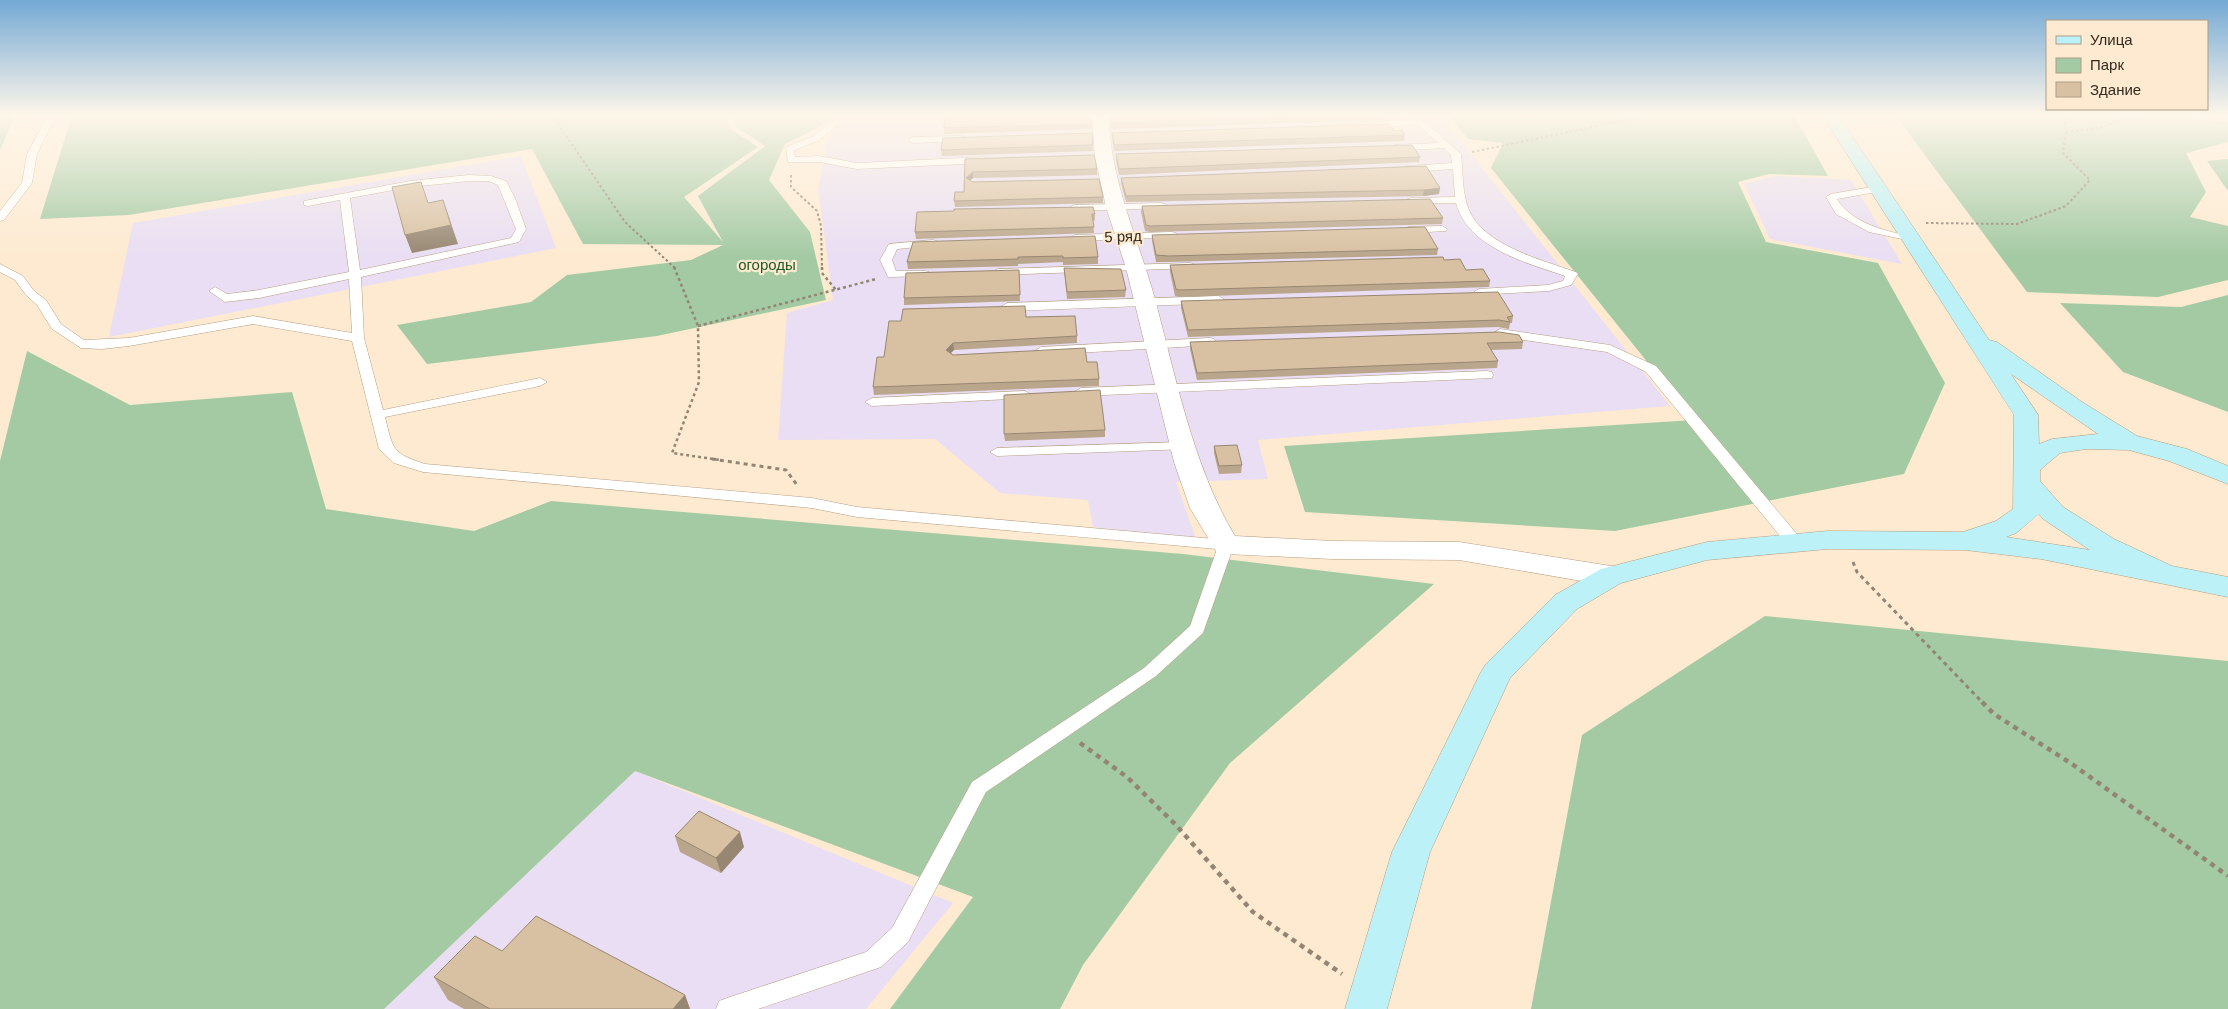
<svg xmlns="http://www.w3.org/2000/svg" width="2228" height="1009" font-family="Arial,sans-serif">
	<rect width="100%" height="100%" fill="#fdead1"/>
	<!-- industrial -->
	<g fill="#e9def3">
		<polygon points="834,115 1440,115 1670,406 1258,440 1268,479 1176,482 1196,539 1093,527 1088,500 1000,493 935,439 778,440 787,313 833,300 818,189"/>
		<polygon points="521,156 556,248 109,337 133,223"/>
		<polygon points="1776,176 1851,180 1902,264 1770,239 1744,184"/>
		<polygon points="635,771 953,903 866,1009 384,1009"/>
	</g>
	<!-- green -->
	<g fill="#a4caa4">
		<polygon points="0,115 15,115 0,150"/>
		<polygon points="72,115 726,115 729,128 758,147 684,197 723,242 698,196 765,146 736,127 734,115 837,115 825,124 785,144 769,180 810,232 826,300 657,336 427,364 397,325 531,302 567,275 691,260 723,245 583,244 532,149 129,215 40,219"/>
		<polygon points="1449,115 1794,115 1828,176 1769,174 1738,182 1766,242 1878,263 1945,383 1904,474 1615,531 1305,512 1284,446 1694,420 1491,168 1503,143 1468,139"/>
		<polygon points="1895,115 2159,115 2228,122 2228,142 2186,153 2206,192 2190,217 2228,226 2228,280 2158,297 2027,292"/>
		<polygon points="2228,159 2228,191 2207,161"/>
		<polygon points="2228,295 2228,412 2123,372 2060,303 2181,307"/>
		<polygon points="27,351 130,405 292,392 326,509 474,531 551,501 1183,554 1434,584 1230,763 1083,965 1060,1009 890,1009 973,897 635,771 384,1009 0,1009 0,461"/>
		<polygon points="1765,616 2228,661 2228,1009 1531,1009 1582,735"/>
	</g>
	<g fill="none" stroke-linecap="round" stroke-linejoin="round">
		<defs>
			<g id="lane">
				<polygon points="48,115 56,115 37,154 32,183 4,220 0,221 0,211 22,183 27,154"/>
				<polygon points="840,115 850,115 818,141 794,150 795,157 819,156 857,163 984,157 989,160 984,163 857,169 819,162 788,162 786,147 812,137"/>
				<path d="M1408 115H1417L1461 154C1463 172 1462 193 1469 210 1483 245 1544 261 1576 272L1578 274 1571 285 1549 291 1475 295V291L1479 289 1548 285 1563 281 1565 276C1527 263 1468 248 1456 203H1407V199L1411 198 1455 197 1453 169 1407 172 1402 169 1407 166 1452 163 1451 155 1444 148 1394 151 1389 148 1394 145 1438 143 1417 124 1369 129 1364 126 1369 123 1411 119Z"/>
				<polygon points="961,136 964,137 964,141 913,143 908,140 913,137"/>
				<path d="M469 175 491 176 506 181 515 198 526 229 519 242 361 277 364 338 383 410 540 378 547 382 540 386 385 417C393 450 392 453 425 464L812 498 857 507 1226 540 1234 545 1203 633 1156 676 986 792 908 942 881 967 758 1009H716L719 1001 727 998 866 952 892 928 972 782 1144 668 1190 626 1217 549 857 517 812 508 423 472 394 463 379 449 352 341 253 324 129 346 102 349 81 348 52 329 37 305 26 295 15 280 0 272V264L23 276 34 291 46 300 61 324 84 340 129 338 253 316 352 333 349 279 259 298 225 302 209 291 215 287 227 294 259 290 349 272 340 200 308 206 304 205V201L410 181ZM469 181H489L498 185 516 229 511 238 360 270 350 198 410 187Z"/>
				<path d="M1878 186 1882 187V191L1837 199C1853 225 1888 231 1916 238V242L1869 232 1836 214 1826 197 1831 194Z"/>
				<polygon points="1161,203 1165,204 1165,208 1074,211 1069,208 1074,205"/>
				<polygon points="1442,226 1447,229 1446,231 1408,233 1403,230 1408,227"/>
				<polygon points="1172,232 1176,233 1176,237 1075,241 1070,238 1075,235"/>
				<polygon points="933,240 937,241 937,245 897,249 892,260 896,271 925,271 929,272 929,276 888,277 880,260 889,244"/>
				<polygon points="1190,263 1194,264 1194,268 998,275 992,272 998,269"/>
				<polygon points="1219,296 1225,300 1223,303 1007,311 1001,307 1007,303"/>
				<polygon points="1500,329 1610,345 1656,366 1801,539 1803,543 1801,547 1789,547 1646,372 1607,352 1496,336 1494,333"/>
				<polygon points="1210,338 1214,339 1216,342 1214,345 1041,355 1035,351 1041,347"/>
				<polygon points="1487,371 1492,372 1493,375 1492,378 1081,396 1074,392 1081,388"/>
				<polygon points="1025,391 1032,395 1030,398 872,406 865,402 872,398"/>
				<polygon points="1183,442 1190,446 1188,449 997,456 990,452 997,448"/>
			</g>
			<path id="street" d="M1092 115H1108C1110 129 1110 143 1113 157 1121 203 1140 247 1153 292 1175 372 1192 465 1235 536L1333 541 1459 542 1611 566 1621 569 1626 576 1621 583 1611 586 1459 560 1333 559 1226 554 1216 551 1190 508 1174 462 1126 268 1106 207 1095 157Z"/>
			<path id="secondary" d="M1822 115H1838L1989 340 1997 342 2082 402 2137 436 2187 449 2228 466V484L2169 461 2129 450 2086 449 2060 453 2040 470V481L2063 507 2114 539 2172 566 2228 577V597L2041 559 1965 550 1828 549 1707 560 1621 583 1577 609 1510 678 1430 852 1387 1009H1345L1392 852 1481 672 1486 664 1555 595 1601 569 1707 542 1828 531 1963 532 1996 521 2013 509 2014 415ZM2011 374 2098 434 2052 439 2039 444 2038 415ZM2039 514 2043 519 2090 550 2006 537 2016 533Z"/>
		</defs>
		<!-- lane casing -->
		<use href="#lane" stroke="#b69f82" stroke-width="1"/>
		<!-- street casing -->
		<use href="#street" stroke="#b69f82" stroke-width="1"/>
		<!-- secondary casing -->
		<use href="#secondary" stroke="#b69f82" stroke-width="1"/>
		<!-- path-far3 -->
		<g stroke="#928573" stroke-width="2" stroke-dasharray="2.5 2.5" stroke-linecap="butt">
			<polyline points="552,115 625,222 675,268"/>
			<polyline points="2066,132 2104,127 2122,119 2162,115"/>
			<polyline points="1472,152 1650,115"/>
			<polyline points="791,175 791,187 817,211 821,226 822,268"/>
			<polyline points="1926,223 2017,224 2066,206 2090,180 2063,153 2066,132 2064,115"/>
		</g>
		<!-- path-far2 -->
		<g stroke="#928573" stroke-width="2.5" stroke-dasharray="3 3" stroke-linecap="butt">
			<polyline points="674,267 698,326 699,382 672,453 720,460"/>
			<polyline points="822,267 822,273 836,290"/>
			<polyline points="698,326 876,279"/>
		</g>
		<!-- path-far1 -->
		<g stroke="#928573" stroke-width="3" stroke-dasharray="4 4" stroke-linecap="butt">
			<polyline points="712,459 786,470 797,485"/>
			<polyline points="1853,562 1857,572 1983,703"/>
		</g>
		<!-- path -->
		<g stroke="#928573" stroke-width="4.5" stroke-dasharray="5 5" stroke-linecap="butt">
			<polyline points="1982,702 1994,714 2072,764 2228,876"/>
			<polyline points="1080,743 1127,777 1175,824 1253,912 1342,974"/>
		</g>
		<!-- lane -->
		<use href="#lane" fill="#fff" fill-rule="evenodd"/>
		<!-- street -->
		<use href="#street" fill="#fff" fill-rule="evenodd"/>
		<!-- secondary -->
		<use href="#secondary" fill="#bcf1f8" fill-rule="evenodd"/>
	</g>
	<!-- wall -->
	<g fill="#baa68c">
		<polygon points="1110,115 1383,115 1382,120 1111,129"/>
		<polygon points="1091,124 1091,129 944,134 944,128"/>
		<polygon points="1394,131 1405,135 1404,141 1114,151 1112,139 1112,133"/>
		<polygon points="1092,133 1093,151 942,156 941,150"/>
		<polygon points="1116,154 1420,157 1419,162 1119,175 1116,160"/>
		<polygon points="965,159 1097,169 1097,175 973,178 970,180 973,182 1103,197 1103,203 955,207 954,201 964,192"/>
		<polygon points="1426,166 1439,194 1423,196 1126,202 1121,184 1121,178"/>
		<polygon points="1142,206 1443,218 1442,224 1150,232 1145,231 1141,212"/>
		<polygon points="1095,214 1095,220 1093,221 1094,233 916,239 915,232"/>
		<polygon points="1152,235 1438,249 1437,255 1168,262 1156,262 1152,241"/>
		<polygon points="913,242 1098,257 1098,264 1063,265 1063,262 1018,264 1018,266 908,269 907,262"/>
		<polygon points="1444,260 1490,281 1489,287 1179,297 1175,296 1170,272 1170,265"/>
		<polygon points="1064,268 1126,290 1125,297 1067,299"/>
		<polygon points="1019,270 1020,301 904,305 904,298"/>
		<polygon points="1181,301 1513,316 1512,323 1510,323 1509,329 1498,327 1188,337 1181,308"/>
		<polygon points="1026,317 1077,336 1077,343 954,350 951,353 953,355 1087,362 1099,379 1099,386 874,395 873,387 884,357"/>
		<polygon points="1190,342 1523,342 1522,349 1491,350 1498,361 1497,368 1197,380 1190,349"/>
		<polygon points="1105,430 1105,437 1005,441 1004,434"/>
		<polygon points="1214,446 1242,465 1241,473 1219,474 1214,453"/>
		<polygon points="675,836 744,847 721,873 680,852"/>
		<polygon points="502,951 685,995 690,1009 464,1009 448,1000 434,977"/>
	</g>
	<!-- shaded-wall -->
	<g fill="#978772">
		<polygon points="973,172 973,178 966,184 966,178"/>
		<polygon points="1440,188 1439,194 1423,196 1424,190"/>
		<polygon points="443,200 458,244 412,253 405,235"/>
		<polygon points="953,343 954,350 946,357 946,350"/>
		<polygon points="740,832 744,847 721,873 716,858"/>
		<polygon points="685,995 690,1009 673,1009"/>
	</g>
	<!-- building -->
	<g fill="#d8c1a3" stroke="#978772">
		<polygon points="945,115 1090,115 1091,124 944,128"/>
		<polygon points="1110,115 1370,115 1111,123"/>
		<polygon points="1389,124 1394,131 1402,130 1405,135 1114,145 1112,133"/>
		<polygon points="1092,133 1093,145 941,150 943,138"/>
		<polygon points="1412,145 1420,157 1119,169 1116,154"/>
		<polygon points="1094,155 1097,169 973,172 966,178 973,182 1099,179 1103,197 954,201 955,192 964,192 965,159"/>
		<polygon points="1426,166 1440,188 1424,190 1126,196 1121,178"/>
		<polygon points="421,182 428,203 443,200 451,225 405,235 392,187"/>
		<polygon points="1430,199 1443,218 1150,226 1146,225 1142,206"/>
		<polygon points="1093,207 1095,214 1092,214 1094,227 915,232 917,212 954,211 954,209"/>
		<polygon points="1425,227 1438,249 1168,256 1156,255 1152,235"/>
		<polygon points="1095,236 1098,257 1063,258 1063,256 1018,257 1018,259 907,262 913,242"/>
		<polygon points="1443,257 1444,260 1460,259 1466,270 1483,269 1490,281 1179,290 1176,289 1170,265"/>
		<polygon points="1064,268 1121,269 1126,290 1067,292"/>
		<polygon points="1019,270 1020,295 904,298 906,273"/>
		<polygon points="1498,292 1513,316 1507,317 1510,322 1499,320 1188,330 1181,301"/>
		<polygon points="1025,306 1026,317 1075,316 1077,336 953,343 946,350 953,355 1085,348 1087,362 1097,362 1099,379 873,387 877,357 884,357 889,321 901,321 903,309"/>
		<polygon points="1499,332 1519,335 1523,342 1487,343 1498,361 1197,373 1190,342"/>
		<polygon points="1100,390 1105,430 1004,434 1004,395"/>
		<polygon points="1237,445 1242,465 1219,466 1214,446"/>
		<polygon points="699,811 740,832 716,858 675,836"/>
		<polygon points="536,916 685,995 673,1009 490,1009 434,977 475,936 502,951"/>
	</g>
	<!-- sky -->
	<linearGradient id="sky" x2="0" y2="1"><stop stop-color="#73a9d4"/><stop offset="0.45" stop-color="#fef6ea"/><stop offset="1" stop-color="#fef6ea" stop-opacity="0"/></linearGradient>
	<rect width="2228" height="256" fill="url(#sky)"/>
	<g text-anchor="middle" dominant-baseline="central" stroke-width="4.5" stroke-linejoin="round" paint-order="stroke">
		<!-- far-street labels -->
		<g font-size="15" fill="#332a1e" stroke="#fdead1">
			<text transform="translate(1123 236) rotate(-2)">5 ряд</text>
		</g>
		<!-- far-park labels -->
		<g font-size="15" fill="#215926" stroke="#fdead1">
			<text x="767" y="264">огороды</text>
		</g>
	</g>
	<!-- legend -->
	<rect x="2046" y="20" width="162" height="90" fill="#fdead1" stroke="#ac9d89"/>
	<rect x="2056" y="36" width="25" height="8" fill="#bcf1f8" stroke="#ac9d89"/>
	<text x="2090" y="45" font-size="15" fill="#332a1e">Улица</text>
	<rect x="2056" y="58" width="25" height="15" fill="#a4caa4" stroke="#ac9d89"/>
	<text x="2090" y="70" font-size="15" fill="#332a1e">Парк</text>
	<rect x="2056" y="82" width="25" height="15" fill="#d8c1a3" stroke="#ac9d89"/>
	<text x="2090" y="95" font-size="15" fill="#332a1e">Здание</text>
</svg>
